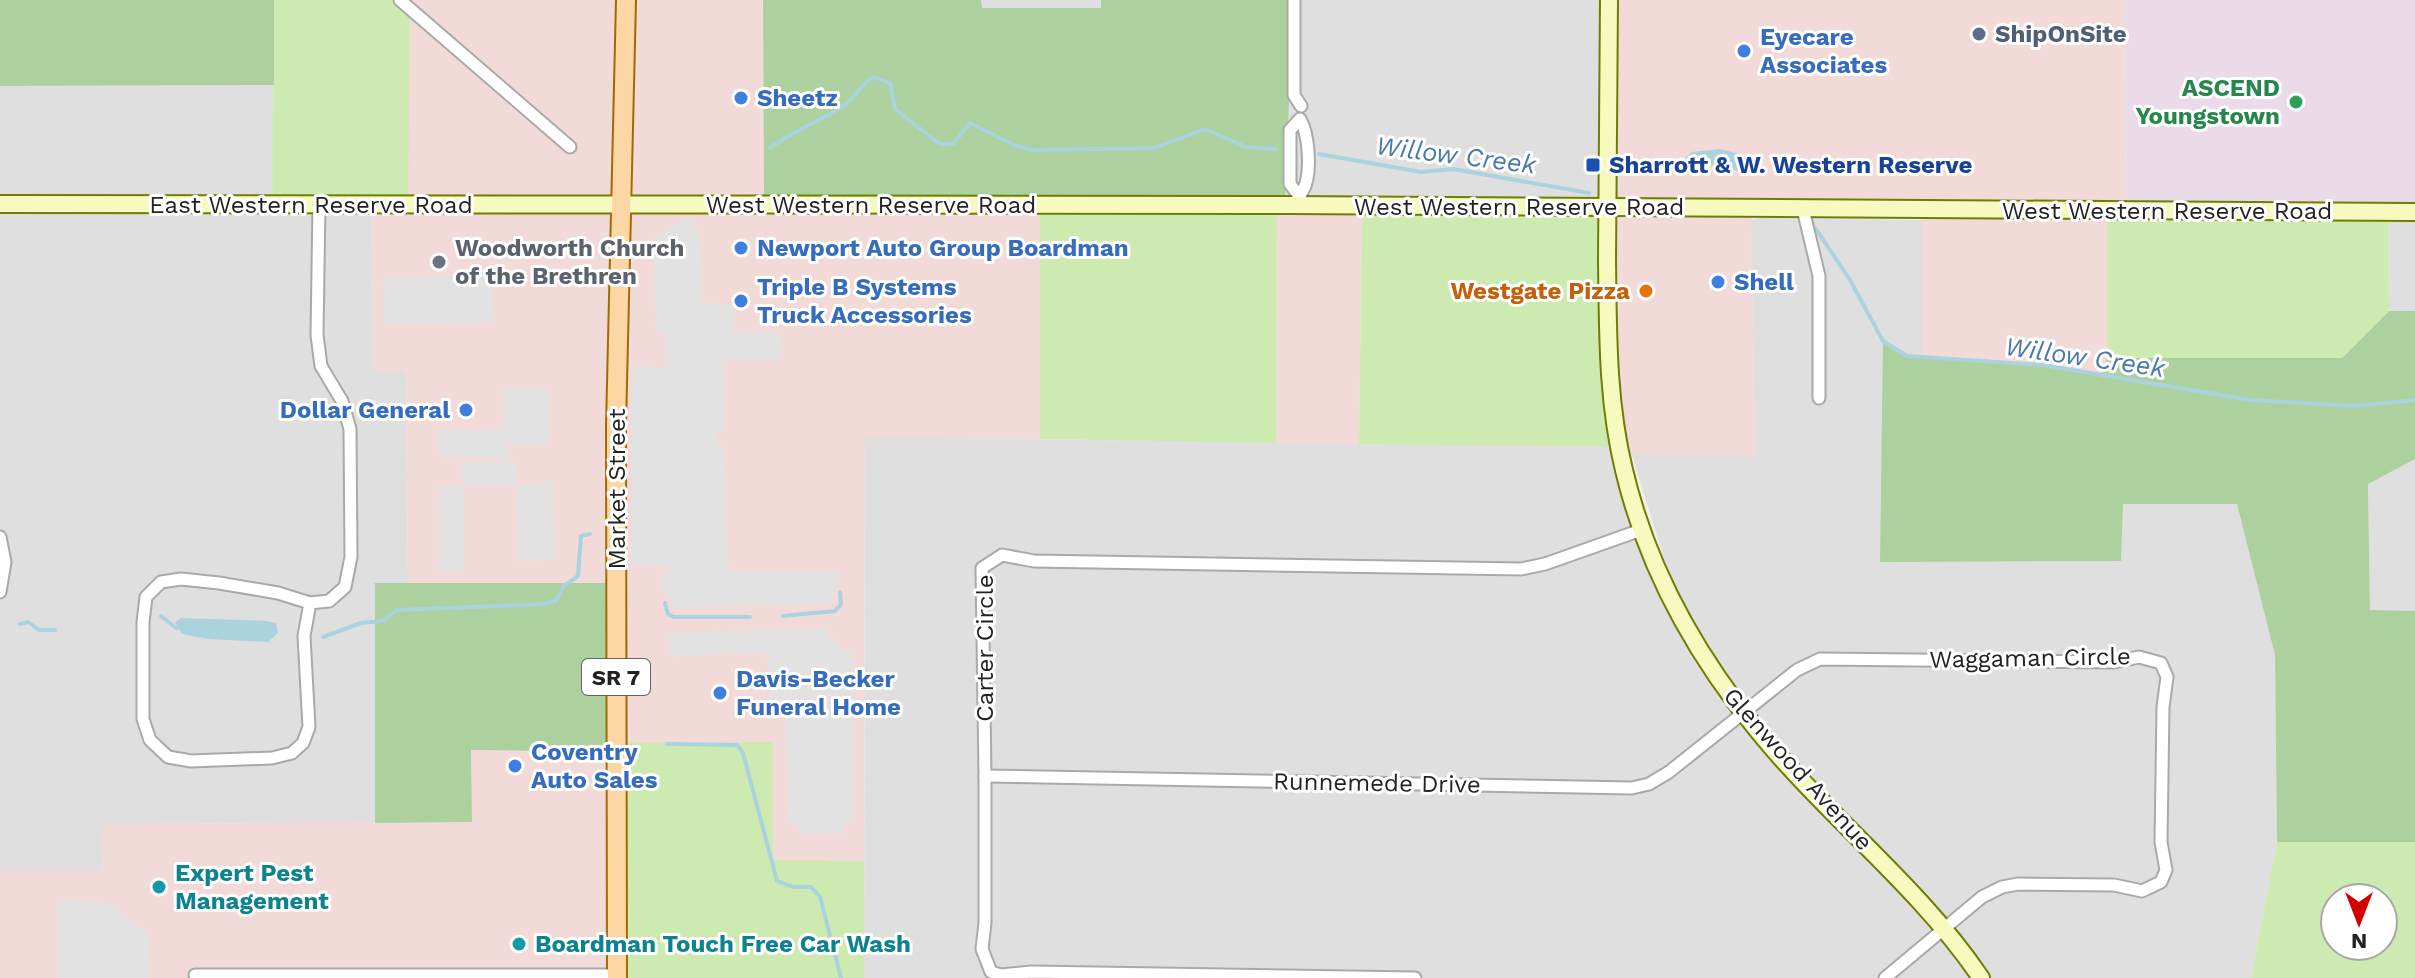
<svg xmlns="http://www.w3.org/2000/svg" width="2415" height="978" font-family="'Work Sans',sans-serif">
	<rect width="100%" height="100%" fill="#f2efe9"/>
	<!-- residential -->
	<g fill="#e0dfdf">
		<rect x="981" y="0" width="120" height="8"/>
		<polygon points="1293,0 1609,0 1607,208 1285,205"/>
		<polygon points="274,85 272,205 371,204 374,370 406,371 408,583 375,583 375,823 103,824 103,871 0,871 0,86"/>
		<polygon points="2388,212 2415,212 2415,311 2389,311"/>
		<polygon points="1759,218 1922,220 1922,357 1907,356 1883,342 2121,561 2122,504 2238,504 2275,655 2277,842 2251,978 864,978 865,437 1619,447 1653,561 1665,561 1632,455 1755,455 1751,220"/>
		<polygon points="2415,459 2415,611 2370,610 2368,483"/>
	</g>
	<!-- commercial -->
	<g fill="#f2dad9">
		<polygon points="400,0 763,0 764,206 1040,205 1040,439 865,438 864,861 773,861 617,743 616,584 408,583 406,371 374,371 371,204"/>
		<polygon points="1609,0 2124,0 2126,211 2107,211 2107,358 2102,376 2043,365 1922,357 1922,220 1948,211 1751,210 1755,455 1621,455 1616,433"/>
		<polygon points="1277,205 1362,206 1359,444 1276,443"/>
		<polygon points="471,750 617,752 617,978 0,978 0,871 102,871 103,824 471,822"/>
	</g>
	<!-- industrial -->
	<polygon fill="#ebdbe8" points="2124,0 2415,0 2415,212 2126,211"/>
	<!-- grass -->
	<g fill="#cdebb0" fill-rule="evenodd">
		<polygon points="274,0 400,0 410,8 408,205 272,205"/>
		<polygon points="1040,205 1277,205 1276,443 1040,439"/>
		<polygon points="1362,206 1607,208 1619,447 1359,444"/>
		<polygon points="2107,211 2388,212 2389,311 2342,358 2107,358"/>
		<polygon points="773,742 773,860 864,861 864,978 617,978 617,743"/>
		<path d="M2277 842H2415V978H2251ZM2335 898H2383V946H2335Z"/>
	</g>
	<!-- forest -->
	<g fill="#add19e">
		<polygon points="0,0 274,0 274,85 0,86"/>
		<polygon points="763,0 981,0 982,8 1101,8 1101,0 1293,0 1285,205 764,206"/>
		<polygon points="2389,311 2415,311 2415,459 2368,484 2370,610 2415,611 2415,842 2277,842 2275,655 2237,504 2123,504 2121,561 1880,562 1883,341 1907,356 2043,365 2101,376 2107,358 2342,358"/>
		<polygon points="375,583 616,583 617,752 471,750 472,822 375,823"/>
	</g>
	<!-- parking -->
	<g fill="#e2e2e2">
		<polygon points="687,219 694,222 699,237 702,303 733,305 734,333 779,333 782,351 780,360 722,360 724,431 716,431 716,445 723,445 729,572 839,571 839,586 831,603 673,608 672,599 660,588 661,574 670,574 669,565 631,566 632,366 664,368 666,334 656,333 654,237"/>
		<polygon points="491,275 493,322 385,324 383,278"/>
		<polygon points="503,387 549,387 549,445 507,444 508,459 439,456 438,430 503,430"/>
		<polygon points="516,462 517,486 553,480 554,560 518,561 516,486 464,487 464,571 439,571 439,486 463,487 462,463"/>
		<polygon points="827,629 828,638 835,640 842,651 853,650 854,820 844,824 845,833 800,834 798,824 788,821 785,715 770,710 767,651 671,657 669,633"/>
		<polygon points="57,898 111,905 148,935 149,978 58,978"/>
	</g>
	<!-- water -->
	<g fill="#aad3df">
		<polygon points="1720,149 1744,155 1748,169 1743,172 1713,165 1686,173 1680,170 1679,163 1692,152"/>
		<polygon points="181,618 267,621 276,623 278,633 268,642 208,639 182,634 175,623"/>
	</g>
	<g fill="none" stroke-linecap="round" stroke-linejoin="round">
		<!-- stream -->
		<g stroke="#aad3df" stroke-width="4">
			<path d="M770 148C793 131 818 122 842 107 855 100 860 83 874 77L890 83 895 109 940 144H953L970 123 1014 145 1033 150 1154 148 1205 129 1246 147 1276 149"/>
			<polyline points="1319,154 1421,172 1453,169 1589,193"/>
			<polyline points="1816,229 1850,280 1883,341 1907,356 2043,365 2250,400 2355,406 2415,400"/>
			<polyline points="665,603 668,614 674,617 750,617"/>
			<polyline points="161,616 176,628"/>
			<polyline points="783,616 835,611 841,604 840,592"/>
			<polyline points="20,624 28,622 39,630 55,630"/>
			<polyline points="323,637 361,623 383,621 397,610 546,604 556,601 564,586 578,576 581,536 590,534"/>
			<polyline points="667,744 737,745 743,753 777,881 793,887 811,887 820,897 841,978"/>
		</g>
		<defs>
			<g id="street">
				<polyline points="400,0 570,147"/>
				<polyline points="1294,0 1294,95 1301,106"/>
				<path d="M1299 196 1290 184V130L1300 119C1309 134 1311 170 1305 186 1301 194 1299 196 1299 205"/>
				<polyline points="1803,209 1819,276 1819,398"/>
				<polyline points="0,537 5,562 0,592"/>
				<polyline points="310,603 304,636 309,727 303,743 292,753 272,758 191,761 168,757 150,740 143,719 143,622 146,597 161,582 181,579 219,583 278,593 310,603 329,601 345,587 351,557 350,429 342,401 321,366 317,335 319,204"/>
				<polyline points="985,776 1632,788 1649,784 1669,772 1797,670 1820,659 2114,662 2139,657 2161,663 2167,677 2163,707 2161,842 2166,870 2161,882 2142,891 2114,885 2018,884 2002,887 1982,897 1885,978"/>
				<polyline points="195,975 617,975"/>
				<polyline points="1415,978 1031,972 1001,975 991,972 982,949 985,923 985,776 982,568 1002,555 1034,561 1521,569 1545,564 1641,530"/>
			</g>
			<g id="secondary">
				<path d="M1609 0C1609 87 1607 173 1607 260 1608 331 1607 401 1624 470 1647 568 1695 654 1758 731 1828 817 1919 886 1981 978"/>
				<polyline points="0,204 1288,205 2415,212"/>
			</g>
			<polyline id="primary" points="617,978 616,426 626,0"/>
		</defs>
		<!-- street casing -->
		<use href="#street" stroke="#a9a9a9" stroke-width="15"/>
		<!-- secondary casing -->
		<use href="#secondary" stroke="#707d05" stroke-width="20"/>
		<!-- primary casing -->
		<use href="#primary" stroke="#a06b00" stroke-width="22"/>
		<!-- street -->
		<use href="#street" stroke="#fff" stroke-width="11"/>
		<!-- secondary -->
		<use href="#secondary" stroke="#f7fabf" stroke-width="16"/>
		<!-- primary -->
		<use href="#primary" stroke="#fcd6a4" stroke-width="18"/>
	</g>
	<!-- markers -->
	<circle fill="#5c6f8a" stroke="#fff" stroke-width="3" cx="1979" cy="34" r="8"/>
	<g fill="#3f7fe0" stroke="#fff" stroke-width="3">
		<circle cx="1744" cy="51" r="8"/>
		<circle cx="741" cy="98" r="8"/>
		<circle cx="741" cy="248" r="8"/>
		<circle cx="1718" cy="282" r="8"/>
		<circle cx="741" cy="301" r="8"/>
		<circle cx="466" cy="410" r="8"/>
		<circle cx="720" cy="693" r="8"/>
		<circle cx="515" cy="766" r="8"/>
	</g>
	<circle fill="#2e9e5b" stroke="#fff" stroke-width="3" cx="2296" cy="102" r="8"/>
	<rect fill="#1a4fb4" stroke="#fff" stroke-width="3" x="1585" y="157" width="16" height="16" rx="4"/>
	<circle fill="#6b7280" stroke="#fff" stroke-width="3" cx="439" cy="262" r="8"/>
	<circle fill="#e8710a" stroke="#fff" stroke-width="3" cx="1646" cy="291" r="8"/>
	<g fill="#0f9aa8" stroke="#fff" stroke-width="3">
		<circle cx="159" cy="887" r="8"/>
		<circle cx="519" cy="944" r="8"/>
	</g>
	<g text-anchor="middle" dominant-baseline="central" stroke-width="6" stroke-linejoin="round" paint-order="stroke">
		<!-- shield labels -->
		<rect fill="#fff" stroke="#646464" stroke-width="2" x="582" y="659" width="68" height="36" rx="6"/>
		<g font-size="22" font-weight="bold" fill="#222">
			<text x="616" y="677">SR 7</text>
		</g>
		<!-- service labels -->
		<g font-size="24" font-weight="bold" fill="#4e5e75" stroke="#fff" text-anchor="start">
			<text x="1995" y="34">ShipOnSite</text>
		</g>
		<!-- shop labels -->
		<g font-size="24" font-weight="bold" fill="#366cbe" stroke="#fff" text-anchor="start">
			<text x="1760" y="37">Eyecare<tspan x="1760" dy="28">Associates</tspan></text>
			<text x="757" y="98">Sheetz</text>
			<text x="757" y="248">Newport Auto Group Boardman</text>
			<text x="1734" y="282">Shell</text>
			<text x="757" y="287">Triple B Systems<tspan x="757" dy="28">Truck Accessories</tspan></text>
			<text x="450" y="410" text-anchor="end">Dollar General</text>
			<text x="736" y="679">Davis-Becker<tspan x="736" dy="28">Funeral Home</tspan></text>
			<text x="531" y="752">Coventry<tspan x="531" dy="28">Auto Sales</tspan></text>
		</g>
		<!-- leisure labels -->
		<g font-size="24" font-weight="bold" fill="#27864d" stroke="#fff" text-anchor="end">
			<text x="2280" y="88">ASCEND<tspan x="2280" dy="28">Youngstown</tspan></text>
		</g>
		<!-- transit labels -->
		<g font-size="24" font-weight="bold" fill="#164399" stroke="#fff" text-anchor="start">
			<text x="1609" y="165">Sharrott &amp; W. Western Reserve</text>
		</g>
		<!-- street labels -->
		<g font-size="24" fill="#222" stroke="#fff">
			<text x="311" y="205">East Western Reserve Road</text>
			<text x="871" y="205">West Western Reserve Road</text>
			<text x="1519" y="207">West Western Reserve Road</text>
			<text x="2167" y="211">West Western Reserve Road</text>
			<text transform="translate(617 489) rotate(-90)">Market Street</text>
			<text transform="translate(985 648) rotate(-90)">Carter Circle</text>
			<text transform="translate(2030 658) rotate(-1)">Waggaman Circle</text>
			<text transform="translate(1798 769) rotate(48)">Glenwood Avenue</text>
			<text transform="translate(1377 783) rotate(1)">Runnemede Drive</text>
		</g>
		<!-- worship labels -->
		<g font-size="24" font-weight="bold" fill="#5b616d" stroke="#fff" text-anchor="start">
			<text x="455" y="248">Woodworth Church<tspan x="455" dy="28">of the Brethren</tspan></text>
		</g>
		<!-- food labels -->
		<g font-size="24" font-weight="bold" fill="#c56008" stroke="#fff" text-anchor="end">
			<text x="1630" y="291">Westgate Pizza</text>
		</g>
		<!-- culture labels -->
		<g font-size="24" font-weight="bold" fill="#0d838f" stroke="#fff" text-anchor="start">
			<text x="175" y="873">Expert Pest<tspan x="175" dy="28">Management</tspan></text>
			<text x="535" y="944">Boardman Touch Free Car Wash</text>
		</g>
		<!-- water labels -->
		<g font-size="26" font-style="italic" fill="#4a7aab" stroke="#fff">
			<text transform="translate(1456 155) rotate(7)">Willow Creek</text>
			<text transform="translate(2085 357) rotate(8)">Willow Creek</text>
		</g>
	</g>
	<!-- north arrow -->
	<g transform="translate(2359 922) rotate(180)"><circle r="38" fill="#ffffff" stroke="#a7a7a7" stroke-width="2"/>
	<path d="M0-6L14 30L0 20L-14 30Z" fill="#d40000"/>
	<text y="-12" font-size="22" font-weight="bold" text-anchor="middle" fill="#222222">N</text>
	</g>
</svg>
